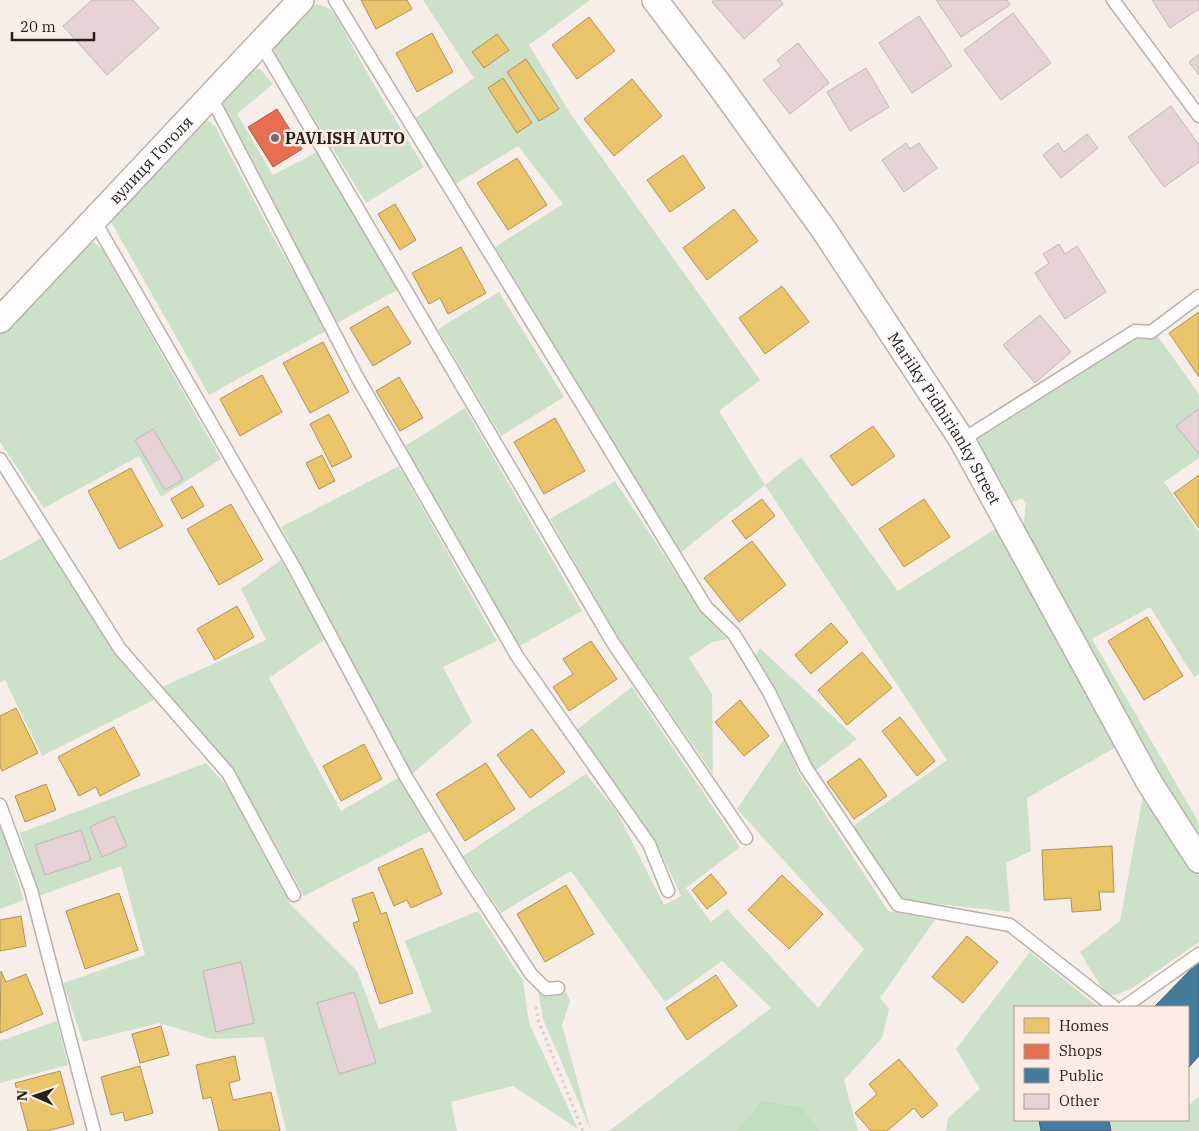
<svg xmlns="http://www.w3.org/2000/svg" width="1199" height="1131" font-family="'IBM Plex Serif',serif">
	<rect width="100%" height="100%" fill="#f7eeea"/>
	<!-- green -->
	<g fill="#cce1c8">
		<polygon points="423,0 590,0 529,45 570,113 760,380 719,411 765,485 801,457 898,591 995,529 1118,746 1027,798 1031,851 1006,863 1010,912 903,900 853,826 947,760 765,485 680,553 495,247 563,204 518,146 456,184 415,118 474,78"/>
		<path d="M317 4 330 9 336 16 370 78 424 167 366 203 280 63C278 58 274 53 275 48 277 32 304 12 317 4Z"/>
		<polygon points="253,68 260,69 273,84 237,114 273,175 317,152 399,289 337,323 223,104 223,95"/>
		<polygon points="204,118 215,126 275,240 327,330 209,395 111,222 117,213"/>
		<polygon points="88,242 95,243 102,249 221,459 161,497 139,456 44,508 0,442 0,334 81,245"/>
		<polygon points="499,292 564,397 501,436 438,329"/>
		<polygon points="1156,334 1199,394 1199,458 1164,482 1199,532 1199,674 1194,677 1150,607 1092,639 1198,821 1199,839 1159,775 1023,528 1026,504 1022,498 1009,504 973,442 1136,338 1143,339"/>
		<polygon points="465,408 582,611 518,647 405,446"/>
		<polygon points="399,466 497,641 443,667 472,722 411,775 281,527"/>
		<polygon points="615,481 703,614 727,639 712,642 689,658 712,694 713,774 617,636 550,519"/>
		<polygon points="41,538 116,656 154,700 42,756 5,680 0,683 0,561"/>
		<polygon points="281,560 325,639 269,678 341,811 398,778 430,831 304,896 238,777 162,687 266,640 241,589"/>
		<polygon points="760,648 857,739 815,771 777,691 753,657"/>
		<polygon points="632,687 740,847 686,888 711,922 727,909 818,1008 864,949 737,809 785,738 798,772 888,911 935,920 880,998 889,1009 882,1038 844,1080 858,1131 609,1131 771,1008 722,961 665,1002 571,871 501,913 463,856 586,774 617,812 664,905 681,896 655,840 575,731"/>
		<polygon points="206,763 226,785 290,904 357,971 379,1029 432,1012 405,941 478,911 523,981 529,1023 578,1129 513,1086 451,1102 457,1131 286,1131 264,1037 212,1039 159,1023 83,1042 63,983 145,955 121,866 39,896 20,833"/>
		<polygon points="1144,791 1199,876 1199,942 1131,989 1115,995 1105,993 1080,952 1120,921"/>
		<polygon points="0,825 24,900 0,909"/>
		<polygon points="1030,952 1098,1007 1015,1007 1015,1120 1188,1120 1188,1106 1199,1096 1199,1131 946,1131 948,1118 980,1089 956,1049"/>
		<polygon points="538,989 547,997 566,992 570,1001 562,1025 591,1131 543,1019"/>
		<polygon points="57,1021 68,1065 0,1083 0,1041"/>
	</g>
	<!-- forest -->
	<polygon fill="#bedebd" points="763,1101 802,1108 819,1131 737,1131"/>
	<!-- homes -->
	<g fill="#e9c46a" stroke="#af9353">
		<polygon points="361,0 407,0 412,9 376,29"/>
		<polygon points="589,17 615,51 577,79 552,45"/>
		<polygon points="432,33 453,72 417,92 396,53"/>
		<polygon points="497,34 509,50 484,68 472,52"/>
		<polygon points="526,59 559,109 539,121 507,72"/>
		<polygon points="503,78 532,123 517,133 488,88"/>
		<polygon points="632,79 662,116 614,156 584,119"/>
		<polygon points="683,155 705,188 670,212 647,180"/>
		<polygon points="517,158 547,205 508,230 477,183"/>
		<polygon points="395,204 416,240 400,250 378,214"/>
		<polygon points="734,209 758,241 707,280 683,248"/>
		<polygon points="461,247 486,293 448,314 440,298 429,304 412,273"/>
		<polygon points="782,286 809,322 765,354 739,318"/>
		<polygon points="388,306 411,343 373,366 350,328"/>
		<polygon points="1199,312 1199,377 1169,333"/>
		<polygon points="323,342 349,392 310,413 283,363"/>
		<polygon points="262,375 282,412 240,436 220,399"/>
		<polygon points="399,377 423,418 400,431 376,391"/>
		<polygon points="329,414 352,457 332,467 310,424"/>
		<polygon points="555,418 585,471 544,494 514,442"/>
		<polygon points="873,426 895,456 852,486 830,456"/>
		<polygon points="322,455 335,481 319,489 306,463"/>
		<polygon points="131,468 163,526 119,549 88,491"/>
		<polygon points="1199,475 1199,528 1174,493"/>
		<polygon points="192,486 204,506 182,519 171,499"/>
		<polygon points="762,499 775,516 746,539 732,521"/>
		<polygon points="924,499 950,537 904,567 879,529"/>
		<polygon points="231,504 263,560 219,585 187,529"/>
		<polygon points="752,541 786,585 739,622 704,578"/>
		<polygon points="237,606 254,637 215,660 197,629"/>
		<polygon points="1147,617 1183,676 1144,700 1108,641"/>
		<polygon points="831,623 848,642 811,674 795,655"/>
		<polygon points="591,641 617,679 569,711 553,687 573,674 563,659"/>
		<polygon points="862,652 892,688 847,725 818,690"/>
		<polygon points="740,700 769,736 744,756 715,722"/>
		<polygon points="16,708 38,753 2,771 0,766 0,716"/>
		<polygon points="900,717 935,761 917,776 882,731"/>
		<polygon points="114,727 140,775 100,796 96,787 79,796 58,757"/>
		<polygon points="532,729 565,772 530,798 497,755"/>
		<polygon points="364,744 382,779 341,801 323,766"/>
		<polygon points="860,758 887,796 854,819 827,782"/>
		<polygon points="486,763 515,809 465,841 436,794"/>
		<polygon points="46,784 56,810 25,822 15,796"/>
		<polygon points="1112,846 1114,892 1099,892 1101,910 1072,912 1071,898 1044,900 1042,850"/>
		<polygon points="422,848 442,894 411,908 407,900 394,906 378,868"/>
		<polygon points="711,874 727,893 707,909 692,890"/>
		<polygon points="782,875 823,914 789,949 748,910"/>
		<polygon points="566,885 594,934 545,962 517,914"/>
		<polygon points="373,892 381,914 386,912 413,993 380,1004 353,923 359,921 352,899"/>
		<polygon points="119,893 138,950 85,969 66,911"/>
		<polygon points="21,916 26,946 0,951 0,920"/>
		<polygon points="967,936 998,962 963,1003 932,977"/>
		<polygon points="1,971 6,982 26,974 43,1014 0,1033"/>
		<polygon points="716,975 737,1006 687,1040 666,1008"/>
		<polygon points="161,1026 169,1055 140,1063 132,1034"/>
		<polygon points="235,1056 240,1080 229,1083 233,1100 271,1092 280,1131 219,1131 211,1097 203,1099 196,1065"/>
		<polygon points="899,1059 938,1105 922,1118 914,1108 887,1131 871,1131 855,1113 877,1094 869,1084"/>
		<polygon points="140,1066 153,1113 125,1121 123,1112 111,1115 101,1077"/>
		<polygon points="60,1071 74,1124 47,1131 28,1131 15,1083"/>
	</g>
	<!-- shops -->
	<polygon fill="#e76f51" stroke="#ad5842" points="277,109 302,149 273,167 248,127"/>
	<!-- public -->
	<g fill="#457b9d" stroke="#3c6077">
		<polygon points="1199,961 1199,1056 1188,1068 1188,1007 1154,1007"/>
		<polygon points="1039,1120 1109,1120 1111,1131 1041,1131"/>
	</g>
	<!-- building -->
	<g fill="#e7d3d7" stroke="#c0b9b8">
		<polygon points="92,0 133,0 159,28 107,75 63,26"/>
		<polygon points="714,0 780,0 783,4 744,39 712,2"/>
		<polygon points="936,0 1007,0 1010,5 961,37"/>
		<polygon points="1152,0 1199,0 1199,9 1170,28"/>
		<polygon points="1013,13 1051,63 1001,100 964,50"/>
		<polygon points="919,16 952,66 912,93 879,43"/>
		<polygon points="798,43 829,83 790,114 763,80 782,66 777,60"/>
		<polygon points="1199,54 1199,75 1189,62"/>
		<polygon points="866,68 889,107 850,131 827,92"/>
		<polygon points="1171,106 1199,145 1199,162 1164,187 1128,137"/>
		<polygon points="1087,134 1098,148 1061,178 1043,155 1058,143 1064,152"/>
		<polygon points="906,143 910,149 919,143 937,168 904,192 882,160"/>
		<polygon points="1059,244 1065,254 1077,246 1106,292 1065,319 1035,273 1049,263 1043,254"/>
		<polygon points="1040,315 1071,352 1035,383 1003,345"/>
		<polygon points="1198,409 1199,411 1199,454 1176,426"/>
		<polygon points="153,429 183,479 165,490 135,440"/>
		<polygon points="114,816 127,846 102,857 90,827"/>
		<polygon points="81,830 91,860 45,875 35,845"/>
		<polygon points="241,962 254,1023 216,1032 203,971"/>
		<polygon points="354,992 376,1063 339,1074 317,1003"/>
	</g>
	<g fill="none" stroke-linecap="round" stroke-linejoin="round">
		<defs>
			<g id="lane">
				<polyline points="335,0 706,607 734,634 769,692 806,768 898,905 1010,925 1114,1007"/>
				<polyline points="1113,0 1199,116"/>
				<polyline points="261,44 613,643 746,838"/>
				<polyline points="210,95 356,375 517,656 649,844 668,891"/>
				<polyline points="94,220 294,567 406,777 464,872 531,974 546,989 558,988"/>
				<polyline points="962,440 1135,331 1151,332 1199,296"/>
				<polyline points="0,459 120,649 228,773 294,895"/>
				<polyline points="0,805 31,890 94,1131"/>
				<polyline points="1124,1007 1199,954"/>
			</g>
			<g id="street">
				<path id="s1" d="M655 0 718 83 824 230 962 440 1149 782 1199 860"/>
				<path id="s2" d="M0 320 301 0"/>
			</g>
		</defs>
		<!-- lane casing -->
		<use href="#lane" stroke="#b8b2ae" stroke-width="15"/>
		<!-- street casing -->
		<use href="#street" stroke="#b8b2ae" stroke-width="28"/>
		<!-- path -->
		<polyline stroke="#d3d1cf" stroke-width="3" stroke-dasharray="2.5 4" stroke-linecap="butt" points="536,1007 538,1020 583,1131"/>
		<!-- lane -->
		<use href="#lane" stroke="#fefcfc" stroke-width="12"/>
		<!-- street -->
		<use href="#street" stroke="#fefcfc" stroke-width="25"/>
	</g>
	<!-- markers -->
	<circle fill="#706965" stroke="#fdece4" stroke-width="2" cx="275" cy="138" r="5"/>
	<g text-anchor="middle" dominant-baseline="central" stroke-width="5" stroke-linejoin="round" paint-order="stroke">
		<!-- poi labels -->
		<g font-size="16" font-weight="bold" fill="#27211e" stroke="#fdece4" text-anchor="start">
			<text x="285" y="138">PAVLISH AUTO</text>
		</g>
		<!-- street labels -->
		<g font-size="16" fill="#27211e" stroke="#fdece4">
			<text stroke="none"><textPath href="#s2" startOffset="220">вулиця Гоголя</textPath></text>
			<text stroke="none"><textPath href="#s1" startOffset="509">Mariiky Pidhirianky Street</textPath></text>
		</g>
	</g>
	<!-- legend -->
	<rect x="1014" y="1006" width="175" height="115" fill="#fdece4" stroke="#a79b95"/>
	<rect x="1024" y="1018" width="25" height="15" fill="#e9c46a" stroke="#a79b95"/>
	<text x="1059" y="1031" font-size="15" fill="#27211e">Homes</text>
	<rect x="1024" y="1044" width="25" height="15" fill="#e76f51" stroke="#a79b95"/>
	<text x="1059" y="1056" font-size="15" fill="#27211e">Shops</text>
	<rect x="1024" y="1068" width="25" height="15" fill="#457b9d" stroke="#a79b95"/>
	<text x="1059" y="1081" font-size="15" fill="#27211e">Public</text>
	<rect x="1024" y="1094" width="25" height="15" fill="#e7d3d7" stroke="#a79b95"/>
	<text x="1059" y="1106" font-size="15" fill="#27211e">Other</text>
	<!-- north arrow -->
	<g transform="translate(35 1096) rotate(272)" stroke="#fdece4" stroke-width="4" paint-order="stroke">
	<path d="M0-4L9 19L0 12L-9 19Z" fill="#27211e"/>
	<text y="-8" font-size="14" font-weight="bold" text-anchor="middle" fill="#27211e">N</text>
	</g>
	<!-- scale -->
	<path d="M12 32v8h82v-8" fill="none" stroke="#27211e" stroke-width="2.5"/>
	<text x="20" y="32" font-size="15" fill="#27211e" stroke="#fdece4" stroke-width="4" paint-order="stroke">20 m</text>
</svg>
